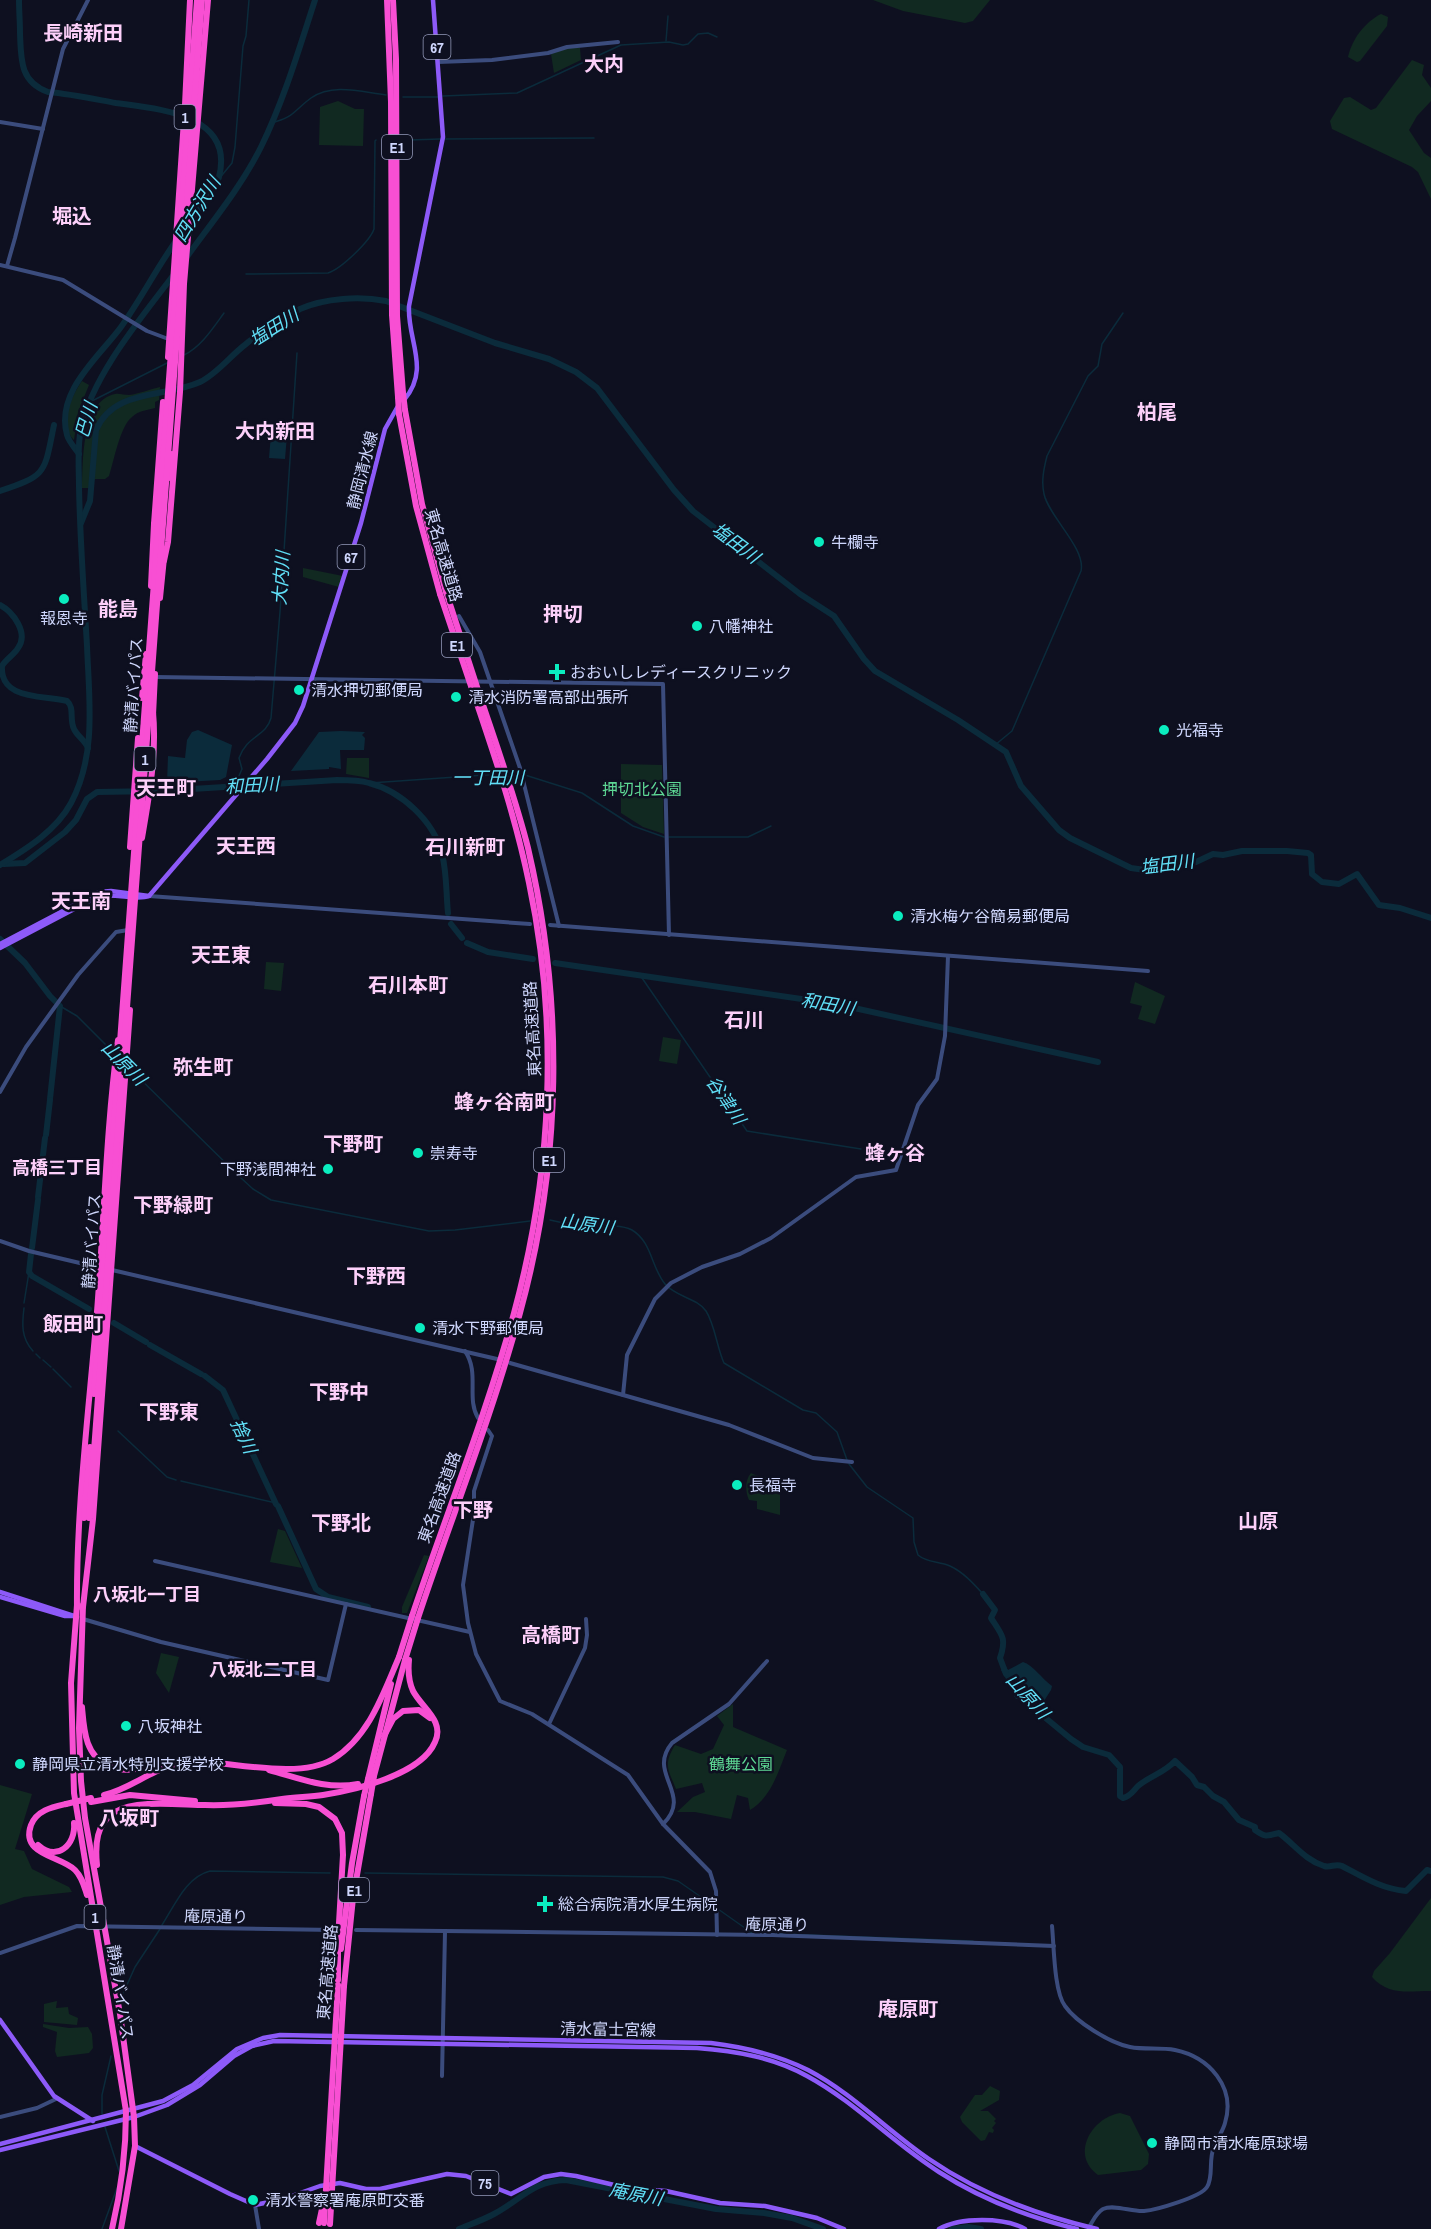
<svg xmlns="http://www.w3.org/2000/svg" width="1431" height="2229" font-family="'Archivo Narrow','Noto Sans JP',sans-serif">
	<rect width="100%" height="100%" fill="#0e1020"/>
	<!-- green -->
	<g fill="#112921">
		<polygon points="873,0 990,0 973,21 965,23 903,11"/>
		<path d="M1381 14 1388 17 1387 26 1360 61 1357 62 1348 57C1352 39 1365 22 1381 14Z"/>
		<polygon points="567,48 580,48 581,60 554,73 551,54"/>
		<polygon points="1412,60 1424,65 1422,75 1431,88 1431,101 1417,116 1409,130 1424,153 1431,158 1431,199 1418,172 1412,167 1332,129 1330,121 1344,98 1350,97 1371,110 1376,108"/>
		<polygon points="338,101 355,109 364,109 363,146 319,145 320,107"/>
		<path d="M82 381 89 385 78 412 74 440C58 424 71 397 82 381Z"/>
		<path d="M160 387 159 400 155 402V408C147 410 138 411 132 417 120 426 114 461 109 476L105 479H95L89 488H82C83 462 81 401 115 394 119 393 124 395 129 395 139 394 150 389 160 387Z"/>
		<polygon points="303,568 343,576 339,587 303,577"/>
		<polygon points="347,758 369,758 369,778 346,774"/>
		<polygon points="621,764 662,765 664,834 643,827 621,813"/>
		<polygon points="266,962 284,963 281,991 264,989"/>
		<polygon points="1135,982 1165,996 1155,1024 1138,1019 1142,1006 1130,1003"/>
		<polygon points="663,1037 681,1040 677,1064 659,1061"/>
		<path d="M751 1473C760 1478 771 1476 780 1481V1515L757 1509V1501L749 1500C745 1491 745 1480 751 1473Z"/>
		<polygon points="278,1529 285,1531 302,1568 270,1562"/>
		<polygon points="424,1555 429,1556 407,1613 402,1613 402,1607"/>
		<polygon points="161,1653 179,1657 169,1693 156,1673"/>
		<path d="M733 1704V1727L787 1750C779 1770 771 1798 750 1810L748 1798 737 1795 731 1819 695 1812H677L693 1797 705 1792 702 1783 676 1789C668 1769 663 1765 675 1745L701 1754 713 1749 724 1725 717 1716Z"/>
		<polygon points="0,1785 32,1794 15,1849 24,1851 32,1869 69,1887 72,1892 24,1897 0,1905"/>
		<path d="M1431 1898V1991C1408 1991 1389 1996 1372 1977L1374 1971 1390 1953Z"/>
		<polygon points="57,2001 56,2008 68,2007 69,2014 78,2018 77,2025 44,2022 44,2004"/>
		<polygon points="43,2024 69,2028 88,2027 92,2034 93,2048 89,2053 57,2057 55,2051 57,2032 43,2027"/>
		<polygon points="990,2086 1000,2091 999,2100 980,2111 988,2111 996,2119 994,2121 996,2123 992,2128 994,2130 993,2133 989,2132 985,2140 981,2141 962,2122 960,2117 975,2095 982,2095"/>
		<path d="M1120 2113 1130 2116 1149 2154 1148 2164 1141 2170 1098 2175C1070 2155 1091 2118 1120 2113Z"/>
	</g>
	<!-- water -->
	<g fill="#0b2b3b">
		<polygon points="271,434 287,435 285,459 269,458"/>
		<polygon points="198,730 232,745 226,777 220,780 167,783 168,756 185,758 187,740 192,732"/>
		<polygon points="341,731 365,732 362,735 365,738 364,750 340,750 341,769 329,767 329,769 291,771 319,732"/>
		<path d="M1023 1662C1033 1665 1042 1679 1052 1686L1051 1690 1044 1701 1039 1702 1028 1698 1016 1699 1014 1696 1015 1695 1001 1670 1006 1667 1008 1670Z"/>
	</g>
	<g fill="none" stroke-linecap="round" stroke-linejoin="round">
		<!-- stream -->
		<g stroke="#0b2b3b" stroke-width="1.5">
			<polyline points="666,41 668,16"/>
			<polyline points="443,96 517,93 621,45 669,42 683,45 688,44 698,34 708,33 717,37"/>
			<polyline points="403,97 438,97"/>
			<path d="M271 123C295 117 293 111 311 98 333 83 361 92 386 95"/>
			<polyline points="445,139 594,138"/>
			<polyline points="409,140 440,139"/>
			<polyline points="218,180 232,163 235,147 243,46 246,36 249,0"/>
			<path d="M246 274 328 273C341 269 370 241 374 229L375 141 376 140"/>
			<path d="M184 355C201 347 213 328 224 313"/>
			<polyline points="88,403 169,362"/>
			<path d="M995 745 1012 731 1081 571C1086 548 1049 517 1044 494 1041 481 1044 468 1047 456L1088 376 1098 366 1102 344 1123 313"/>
			<polyline points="510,775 520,775"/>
			<polyline points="525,775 582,793 633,826 664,837"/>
			<polyline points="370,783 499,774"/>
			<path d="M234 787 242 769 239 758C247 735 266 737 271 718L280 612 297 353"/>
			<polyline points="669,837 748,837 771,826"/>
			<polyline points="640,975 747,1131 861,1149"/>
			<polyline points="60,1006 77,1016 114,1053"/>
			<polyline points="128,1067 241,1178 253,1189 271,1200 429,1231 455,1230 530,1221"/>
			<path d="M550 1220C559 1222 568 1224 577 1226 592 1227 619 1223 632 1230 652 1242 651 1267 665 1284 676 1297 697 1298 706 1311 715 1325 717 1348 724 1363L803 1410 816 1413 837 1432 847 1460"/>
			<polyline points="24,1303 29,1272"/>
			<path d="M24 1308C22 1324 21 1338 33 1351"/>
			<polyline points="36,1354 40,1358"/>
			<polyline points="43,1360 51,1367"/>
			<polyline points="53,1369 71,1387"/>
			<polyline points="118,1431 167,1477 176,1480"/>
			<path d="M849 1464 867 1487 913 1518 914 1542 918 1555C927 1563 939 1561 950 1566 963 1572 973 1583 983 1594"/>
			<polyline points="181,1481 276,1503"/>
			<polyline points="365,1873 663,1877 678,1881 714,1906"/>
			<polyline points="718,1909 752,1933 973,1941"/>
			<path d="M162 1925C175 1905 186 1877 210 1871L330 1873"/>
			<polyline points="122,1996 135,1967 160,1929"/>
			<polyline points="102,2114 102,2095 111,2056"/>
			<polyline points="105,2127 119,2171"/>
			<polyline points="102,2229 117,2188"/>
		</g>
		<!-- river -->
		<g stroke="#0b2b3b" stroke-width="6">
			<path d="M19 0C19 11 20 22 20 33 21 60 20 82 48 92 71 94 94 99 116 103 159 109 235 114 219 177 215 190 197 210 188 223"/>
			<path d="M186 258C212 222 241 187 261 147 284 100 299 49 315 0"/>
			<path d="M79 454C75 448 69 442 67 435 55 392 99 357 121 327 141 299 156 269 176 241"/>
			<path d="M0 491C48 475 44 473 54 425"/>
			<path d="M81 523 90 501 96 430C114 388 165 398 200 382 217 374 230 356 246 344 255 336 266 331 277 324 285 320 292 313 300 309 325 298 360 296 386 301L495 343 549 359 576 372 597 388 674 490 693 511 800 594 834 616 864 659 875 671 958 720 1006 752 1021 786 1059 830 1070 838 1131 868 1145 870 1152 866H1174L1196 862 1213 854 1223 855 1242 851H1287L1308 853 1311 855 1312 874 1322 882 1339 884 1357 874 1379 905 1400 908 1431 918"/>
			<path d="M0 605C13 612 29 633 18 648 14 655 6 659 2 666 0 700 42 695 67 701 75 708 69 719 74 729 77 736 85 740 88 748"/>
			<path d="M4 864 25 863 65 832 76 820 87 799 97 792 160 791 337 780C347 780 359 780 369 783 401 791 434 821 442 854 447 873 446 894 448 913"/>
			<path d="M0 865C26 849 56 831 71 803 97 754 89 699 87 646 84 593 80 540 79 487 79 468 77 447 81 428 93 374 142 317 175 273"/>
			<polyline points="451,924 462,938"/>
			<polyline points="0,939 25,963 50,996 60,1006 50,1099"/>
			<polyline points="467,943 488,952 533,959"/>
			<polyline points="555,963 836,1004 1098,1062"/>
			<polyline points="46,1135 50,1100"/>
			<polyline points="38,1197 45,1138"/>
			<polyline points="32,1248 38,1200"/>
			<polyline points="31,1254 29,1272 32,1276 89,1309"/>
			<polyline points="114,1323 146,1342"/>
			<polyline points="150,1345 201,1374"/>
			<polyline points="205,1376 223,1390 276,1504"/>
			<polyline points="278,1506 316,1589 328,1597 368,1607"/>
			<path d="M983 1594 995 1610 991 1618C1002 1635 1007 1638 1000 1658L1006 1674"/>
			<path d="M1026 1694 1042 1715 1071 1739 1083 1747 1109 1755 1120 1767V1796L1123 1798C1131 1796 1133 1791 1138 1786 1150 1776 1164 1773 1175 1761L1192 1777 1197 1785 1204 1787 1213 1796 1224 1802 1239 1820 1255 1827V1830C1268 1839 1267 1835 1279 1833 1294 1844 1305 1860 1324 1866 1331 1868 1335 1863 1342 1866 1363 1877 1382 1889 1406 1891L1427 1870 1431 1871"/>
			<path d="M459 2229C471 2224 483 2220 494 2214 521 2200 532 2181 566 2180L716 2209 764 2213 792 2218 823 2229"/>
			<polyline points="952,2229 968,2227 981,2229"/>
		</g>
		<!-- minor -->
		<g stroke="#3b4c7d" stroke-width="4">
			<polyline points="438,62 492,60 548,53 567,47 618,42"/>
			<polyline points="0,122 43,129"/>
			<polyline points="0,265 63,280 147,331 171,340"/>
			<polyline points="7,266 15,238 63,49 88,0"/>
			<polyline points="459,616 480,652 520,768 559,926"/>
			<polyline points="155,677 663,684 669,935"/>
			<polyline points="149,896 530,924"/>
			<polyline points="550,925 1148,971"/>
			<polyline points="0,1092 26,1047 78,975 116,932 128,930"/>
			<polyline points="0,1241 29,1251 101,1268"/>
			<polyline points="112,1270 497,1359"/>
			<path d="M465 1351C480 1373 466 1398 478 1418"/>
			<polyline points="510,1363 729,1425 813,1458 852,1462"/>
			<polyline points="623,1395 627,1355 655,1299 671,1283 702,1267 740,1254 771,1238 856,1177 896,1170 918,1105 937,1079 945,1036 948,956"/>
			<polyline points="488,1430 492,1436 474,1491 474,1513 463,1585 468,1623 476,1654 500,1701 532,1714 628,1775 663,1824 710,1872 716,1891 717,1935"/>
			<polyline points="155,1561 470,1632"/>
			<polyline points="83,1619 161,1642 328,1680 346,1604"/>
			<polyline points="549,1724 585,1648 587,1635 586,1619"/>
			<path d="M663 1824C694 1794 646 1774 672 1743L729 1704 767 1661"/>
			<path d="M1052 1926C1054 1946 1054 1992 1065 2006 1076 2022 1110 2043 1130 2047 1145 2050 1160 2047 1175 2050 1209 2057 1236 2087 1225 2123 1223 2131 1217 2139 1214 2147 1208 2160 1214 2176 1207 2187 1201 2197 1156 2210 1144 2211 1132 2212 1114 2204 1103 2209 1096 2213 1093 2221 1089 2227"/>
			<polyline points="356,1930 772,1935 1054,1946"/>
			<polyline points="0,1953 77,1926 335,1930"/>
			<polyline points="442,2076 445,1932"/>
			<polyline points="0,2117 37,2108 56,2099"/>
			<polyline points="255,2205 259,2229"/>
		</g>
		<!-- major -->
		<g stroke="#8d5af8" stroke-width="4.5">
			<path d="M404 400C431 369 407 340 409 306L443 137 433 0"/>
			<polyline points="0,944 99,892 111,891 149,896"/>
			<path d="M0 948 99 896C117 893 136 901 149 896L267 759 295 723 303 706 361 523 385 429 398 406"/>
			<polyline points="0,1592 77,1617"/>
			<polyline points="0,1597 65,1616 74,1616"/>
			<polyline points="0,2020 54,2096 93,2121"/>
			<path d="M0 2144 163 2101 193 2085 237 2049 263 2038 280 2035 711 2043C744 2047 778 2055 808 2070 852 2093 888 2131 929 2159 980 2194 1037 2215 1097 2229"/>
			<polyline points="135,2146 230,2194 255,2205 283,2199 320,2186 340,2183 366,2189 380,2189 447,2174 466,2176 511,2194 544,2177 561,2174 576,2176 627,2188 666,2191 720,2203 765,2206 817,2218 844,2229"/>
			<path d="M0 2150 134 2117 167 2105 200 2085 234 2056 252 2046 274 2041 697 2048C735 2051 773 2057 807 2076 855 2102 893 2143 939 2172 982 2200 1028 2217 1077 2229"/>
			<path d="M939 2229C960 2217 1004 2217 1025 2229"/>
		</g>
		<!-- highway -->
		<g stroke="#f84fd3" stroke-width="6">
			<polyline points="387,0 391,102 392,315 398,397"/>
			<polyline points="393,0 396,59 397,316 403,393"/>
			<polyline points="168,357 185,105 190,0"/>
			<polyline points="405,410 422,504 446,592"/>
			<polyline points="399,414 416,506 440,594"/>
			<polyline points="164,561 168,542 180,392 184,284 208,0"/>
			<polyline points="151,586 154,524"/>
			<polyline points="160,598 164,558"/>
			<polyline points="142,698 146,654"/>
			<polyline points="153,715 155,674"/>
			<path d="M142 838C149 797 157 754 153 712"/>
			<path d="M77 1605 71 1683 74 1793 126 2111C126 2151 121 2191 112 2229"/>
			<polyline points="83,1605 79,1728 81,1781 85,1818 120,2014 134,2117 135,2146 121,2229"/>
			<polyline points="83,1607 93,1519 130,1010"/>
			<path d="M77 1608C76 1509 89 1410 97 1312 104 1222 106 1130 118 1040"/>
			<path d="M412 1616C446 1515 486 1415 514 1313 552 1173 559 1025 529 883 516 819 495 757 474 695"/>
			<path d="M418 1618C452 1516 492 1416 520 1313 562 1160 564 1002 528 848 515 796 496 744 479 693"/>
			<path d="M82 1707C84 1730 85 1756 109 1766 129 1776 155 1763 176 1761 222 1758 294 1782 333 1759 369 1737 383 1694 399 1657"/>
			<polyline points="384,1736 393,1719 403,1711 419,1710 430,1718"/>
			<path d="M269 1770C299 1778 326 1790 358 1784"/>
			<polyline points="374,1776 405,1660"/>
			<polyline points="368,1779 391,1684"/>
			<path d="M104 1795C131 1789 152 1768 180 1764"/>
			<polyline points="91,1802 130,1795 195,1801"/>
			<polyline points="275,1803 306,1804 319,1807 335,1819 342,1833 343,1855 338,1940 338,1980"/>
			<path d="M66 1804C53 1807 37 1810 31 1825 20 1855 61 1856 75 1870 82 1877 84 1886 87 1895"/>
			<path d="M38 1845C57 1862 76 1845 74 1823"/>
			<path d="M97 1865C95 1845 96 1823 115 1812 136 1799 181 1805 205 1805 231 1806 256 1803 282 1799 295 1797 309 1797 323 1795 355 1790 421 1775 435 1742 445 1721 422 1708 413 1691 409 1682 408 1670 409 1660"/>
			<polyline points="341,1949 352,1863 364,1796"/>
			<polyline points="344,1986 353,1898 371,1794"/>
		</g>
		<!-- highway-bridge -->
		<g stroke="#f84fd3" stroke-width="6">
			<polyline points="403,393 405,410"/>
			<polyline points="398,397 399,414"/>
			<polyline points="171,478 172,454"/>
			<polyline points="154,524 163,402"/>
			<polyline points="446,592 479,693"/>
			<polyline points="440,594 474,695"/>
			<polyline points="130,847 138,738"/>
			<polyline points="94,1394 197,0"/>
			<polyline points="84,1518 90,1447"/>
			<polyline points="89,1518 202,0"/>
			<polyline points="399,1657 412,1616"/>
			<polyline points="405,1660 418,1618"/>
			<polyline points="371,1794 374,1776"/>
			<polyline points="364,1796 368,1779"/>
			<polyline points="66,1804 91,1798"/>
			<polyline points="319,2223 322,2209"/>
			<polyline points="324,2223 338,1985"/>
			<polyline points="330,2224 344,1986"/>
		</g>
	</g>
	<!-- markers -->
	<g fill="#0aedbf" stroke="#0e1020" stroke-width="2">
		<circle cx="819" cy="542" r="6"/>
		<circle cx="64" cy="599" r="6"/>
		<circle cx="697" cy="626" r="6"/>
		<path d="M554 663h6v6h6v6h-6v6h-6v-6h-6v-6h6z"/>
		<circle cx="299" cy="690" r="6"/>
		<circle cx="456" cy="697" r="6"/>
		<circle cx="1164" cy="730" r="6"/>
		<circle cx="898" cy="916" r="6"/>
		<circle cx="418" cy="1153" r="6"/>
		<circle cx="328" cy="1169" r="6"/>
		<circle cx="420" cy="1328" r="6"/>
		<circle cx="737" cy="1485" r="6"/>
		<circle cx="126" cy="1726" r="6"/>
		<circle cx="20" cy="1764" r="6"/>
		<path d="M542 1895h6v6h6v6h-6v6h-6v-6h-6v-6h6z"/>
		<circle cx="1152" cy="2143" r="6"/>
		<circle cx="253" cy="2200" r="6"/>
	</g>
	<g text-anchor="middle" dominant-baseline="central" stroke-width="5" stroke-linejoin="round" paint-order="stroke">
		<!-- shield labels -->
		<g fill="#0e1020" stroke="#959bbb" stroke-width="1.5">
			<rect x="423.5" y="35" width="27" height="24" rx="4.5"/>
			<rect x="174.5" y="105" width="21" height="24" rx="4.5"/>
			<rect x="382" y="135" width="30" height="24" rx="4.5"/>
			<rect x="337.5" y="545" width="27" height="24" rx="4.5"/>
			<rect x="442" y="633" width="30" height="24" rx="4.5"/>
			<rect x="134.5" y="747" width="21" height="24" rx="4.5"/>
			<rect x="534" y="1148" width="30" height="24" rx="4.5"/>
			<rect x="339" y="1878" width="30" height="24" rx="4.5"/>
			<rect x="84.5" y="1905" width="21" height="24" rx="4.5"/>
			<rect x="471.5" y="2171" width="27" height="24" rx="4.5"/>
		</g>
		<g font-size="15" font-weight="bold" fill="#cfd7fd">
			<text x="437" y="47">67</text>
			<text x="185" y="117">1</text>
			<text x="397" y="147">E1</text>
			<text x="351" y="557">67</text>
			<text x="457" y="645">E1</text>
			<text x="145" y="759">1</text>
			<text x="549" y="1160">E1</text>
			<text x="354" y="1890">E1</text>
			<text x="95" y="1917">1</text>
			<text x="485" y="2183">75</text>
		</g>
		<!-- street labels -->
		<g font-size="16" fill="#cfd7fd" stroke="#0e1020">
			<text transform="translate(362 470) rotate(-76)">静岡清水線</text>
			<text transform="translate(444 555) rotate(74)">東名高速道路</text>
			<text transform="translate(133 685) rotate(-86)">静清バイパス</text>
			<text transform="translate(532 1029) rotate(-93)">東名高速道路</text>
			<text transform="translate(91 1241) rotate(-86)">静清バイパス</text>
			<text transform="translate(439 1497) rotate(-70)">東名高速道路</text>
			<text transform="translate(216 1916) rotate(1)">庵原通り</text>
			<text transform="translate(777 1924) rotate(1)">庵原通り</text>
			<text transform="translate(327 1972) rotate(-85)">東名高速道路</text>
			<text transform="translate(121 1992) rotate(81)">静清バイパス</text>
			<text transform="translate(608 2029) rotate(1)">清水富士宮線</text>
		</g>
		<!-- poi labels -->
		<g font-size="16" fill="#cfd7fd" stroke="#0e1020" text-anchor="start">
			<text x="831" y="542">牛欄寺</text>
			<text x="64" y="618" text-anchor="middle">報恩寺</text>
			<text x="709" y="626">八幡神社</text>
			<text x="570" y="672">おおいしレディースクリニック</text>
			<text x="311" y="690">清水押切郵便局</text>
			<text x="468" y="697">清水消防署高部出張所</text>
			<text x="1176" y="730">光福寺</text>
			<text x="910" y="916">清水梅ケ谷簡易郵便局</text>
			<text x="430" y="1153">崇寿寺</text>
			<text x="316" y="1169" text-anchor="end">下野浅間神社</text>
			<text x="432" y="1328">清水下野郵便局</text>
			<text x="749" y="1485">長福寺</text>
			<text x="138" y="1726">八坂神社</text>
			<text x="32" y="1764">静岡県立清水特別支援学校</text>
			<text x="558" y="1904">総合病院清水厚生病院</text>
			<text x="1164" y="2143">静岡市清水庵原球場</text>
			<text x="265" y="2200">清水警察署庵原町交番</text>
		</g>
		<!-- park labels -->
		<g font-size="16" fill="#5ed995" stroke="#0e1020">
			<text x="642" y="789">押切北公園</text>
			<text x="741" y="1764">鶴舞公園</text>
		</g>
		<!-- water labels -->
		<g font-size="18" font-style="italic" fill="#61e0f8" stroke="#0e1020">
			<text transform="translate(197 209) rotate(-59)">四方沢川</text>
			<text transform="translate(274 327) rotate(-32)">塩田川</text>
			<text transform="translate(86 420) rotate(-74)">巴川</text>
			<text transform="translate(736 543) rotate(37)">塩田川</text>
			<text transform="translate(281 578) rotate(-86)">大内川</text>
			<text x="488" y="777">一丁田川</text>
			<text transform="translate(252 785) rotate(-3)">和田川</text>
			<text transform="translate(1167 864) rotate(-7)">塩田川</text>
			<text transform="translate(828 1004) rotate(10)">和田川</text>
			<text transform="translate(124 1063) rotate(45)">山原川</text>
			<text transform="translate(726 1100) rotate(56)">谷津川</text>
			<text transform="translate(587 1224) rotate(8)">山原川</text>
			<text transform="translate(244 1436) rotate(65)">捨川</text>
			<text transform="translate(1028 1696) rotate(48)">山原川</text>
			<text transform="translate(636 2194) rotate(11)">庵原川</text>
		</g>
		<!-- neighbourhood labels -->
		<g font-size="18" font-weight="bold" fill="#fdd0fa" stroke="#0e1020">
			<text x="57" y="1167">高橋三丁目</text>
			<text x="147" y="1594">八坂北一丁目</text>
			<text x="263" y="1669">八坂北二丁目</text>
		</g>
		<!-- quarter labels -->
		<g font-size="20" font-weight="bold" fill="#fdd0fa" stroke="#0e1020">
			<text x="83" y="32">長崎新田</text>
			<text x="604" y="63">大内</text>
			<text x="72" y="215">堀込</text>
			<text x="1157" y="411">柏尾</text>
			<text x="275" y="430">大内新田</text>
			<text x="118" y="608">能島</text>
			<text x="563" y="613">押切</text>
			<text x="166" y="787">天王町</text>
			<text x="246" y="845">天王西</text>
			<text x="465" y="846">石川新町</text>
			<text x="81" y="900">天王南</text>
			<text x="221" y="954">天王東</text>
			<text x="408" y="984">石川本町</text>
			<text x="744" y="1019">石川</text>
			<text x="203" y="1066">弥生町</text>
			<text x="504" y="1101">蜂ヶ谷南町</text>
			<text x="353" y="1143">下野町</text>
			<text x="895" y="1152">蜂ヶ谷</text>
			<text x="173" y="1204">下野緑町</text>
			<text x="376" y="1275">下野西</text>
			<text x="73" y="1323">飯田町</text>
			<text x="339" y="1391">下野中</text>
			<text x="169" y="1411">下野東</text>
			<text x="473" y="1509">下野</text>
			<text x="1258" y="1520">山原</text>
			<text x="341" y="1522">下野北</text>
			<text x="551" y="1634">高橋町</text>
			<text x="129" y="1817">八坂町</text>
			<text x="908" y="2008">庵原町</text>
		</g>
	</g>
</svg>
